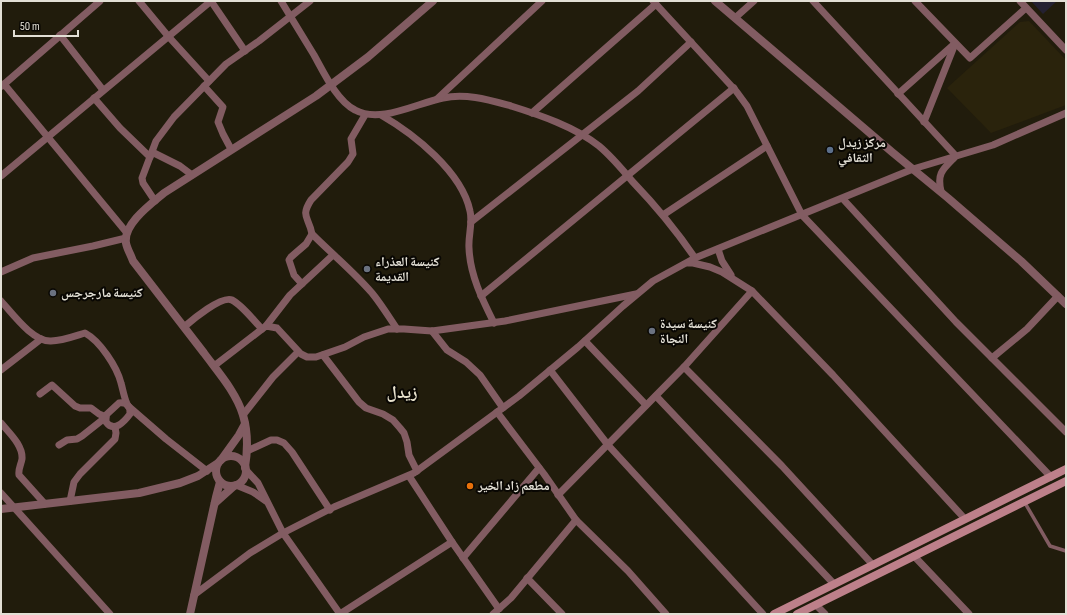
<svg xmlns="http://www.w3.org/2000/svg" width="1067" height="615" font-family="'Sofia Sans Condensed','Noto Naskh Arabic',sans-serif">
	<rect width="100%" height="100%" fill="#211c0c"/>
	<!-- commercial -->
	<polygon fill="#242131" points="1031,1 1057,1 1043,14"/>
	<!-- built -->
	<polygon fill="#2a230c" points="1029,21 1066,60 1066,105 991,133 947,88 1020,22"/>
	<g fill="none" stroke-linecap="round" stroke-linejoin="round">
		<!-- service -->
		<polyline stroke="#825c62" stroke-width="3.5" points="1025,503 1050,546 1066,551"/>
		<!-- minor -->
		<g stroke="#825c62" stroke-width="7">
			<polyline points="139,1 168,36 209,81"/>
			<polyline points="211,1 245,51"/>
			<path d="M281 1C292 19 303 37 314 55 324 73 337 101 355 110 380 124 417 103 443 98 466 93 489 100 511 106 540 115 575 127 599 146 611 156 622 169 632 181 655 205 676 230 695 258"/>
			<polyline points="653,1 736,91 747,106 802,215 1051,477"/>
			<polyline points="813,1 956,156"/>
			<polyline points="915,1 970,58 1026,8"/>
			<polyline points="1020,1 1066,50"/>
			<polyline points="735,18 754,1"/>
			<polyline points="60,35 103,90"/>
			<polyline points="4,84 127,233"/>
			<polyline points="2,86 100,1"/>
			<polyline points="204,86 223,107 218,122 223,134 231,149"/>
			<polyline points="898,94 953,45"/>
			<polyline points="94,98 120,128 150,157"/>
			<polyline points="437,99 542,1"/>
			<polyline points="532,113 656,4"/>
			<path d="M381 115C414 134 462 172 470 211 473 223 468 236 469 248 470 275 482 299 494 323"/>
			<polyline points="924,122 955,44"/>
			<polyline points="152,152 180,166 192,175"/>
			<polyline points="1,176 211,1"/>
			<path d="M941 191C937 174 942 170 954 158"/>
			<polyline points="843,199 956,322 1066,432"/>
			<polyline points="155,201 143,183 142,178 156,141 174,117 226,64 259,41 310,1"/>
			<polyline points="663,215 767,146"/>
			<polyline points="471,222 638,91 691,42"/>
			<path d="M312 234C332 254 354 272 372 293 381 304 389 317 397 329"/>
			<polyline points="718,249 722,261 731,275"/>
			<polyline points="688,263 693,263 710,267 722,272 752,291 833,375 965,519"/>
			<polyline points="1,272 33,258 93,246 126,238"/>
			<path d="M302 284 294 275 289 260 291 257 306 244 312 234C309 217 300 217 311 200L348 162 353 154 351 139 365 115"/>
			<polyline points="481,296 734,88"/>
			<path d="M1 301C13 314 33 342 51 341 62 341 75 336 85 333 100 341 117 367 121 383 123 390 124 397 127 404"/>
			<polyline points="266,326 290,295 333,255"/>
			<path d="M184 327C192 320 222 295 232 300 242 305 254 321 262 329"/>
			<polyline points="432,331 447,350 466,362 480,375 503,408"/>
			<polyline points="585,341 646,405"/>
			<polyline points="323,355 359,402 366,408 383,414 393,420 400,428 404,433 407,442 409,455 417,471"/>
			<polyline points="992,358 1027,329 1058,296"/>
			<polyline points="214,366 266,326 277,328 301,354 307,357 316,357 345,347 364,337 388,329 404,329 432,331 505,321 636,294"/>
			<polyline points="684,367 782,466 873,565"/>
			<polyline points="1,370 41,339"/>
			<polyline points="550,370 608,445 763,614"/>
			<polyline points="40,394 52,385 75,406 80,408 91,408 99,414 106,417 82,436 77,439 67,440 59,445"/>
			<polyline points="656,396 834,584"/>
			<path d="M119 403C126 402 131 406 130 414 124 422 114 433 106 422V415Z"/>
			<polyline points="128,406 166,439 207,471"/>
			<polyline points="497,412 544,474 576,520 628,571 666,614"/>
			<polyline points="243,415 273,377 298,352"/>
			<path d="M1 423C9 433 23 445 22 459 21 465 18 469 19 475L45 504"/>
			<polyline points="247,451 271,440 277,440 284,443 292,452 330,510"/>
			<polyline points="245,469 258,483 283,533 340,614"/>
			<polyline points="409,476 452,542 499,609"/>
			<polyline points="236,485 253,492 266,501"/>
			<polyline points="1,493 110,614"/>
			<polyline points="558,495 684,367 752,291"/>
			<polyline points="70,501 74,482 80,474 115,439 116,433 115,427"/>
			<polyline points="914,556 969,614"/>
			<polyline points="463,558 539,468"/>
			<polyline points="527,578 562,614"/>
			<polyline points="194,595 250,553 283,533 334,507 414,473 519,396 578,347 623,306 653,281 695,258 913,169 993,145 1066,113"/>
			<polyline points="816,605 825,614"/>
			<polyline points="340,614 452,542"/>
			<polyline points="493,614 511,598 576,520"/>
		</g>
		<!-- tertiary -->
		<g stroke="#825c62" stroke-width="8">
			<polyline points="715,1 892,152 948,198 1021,261 1066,304"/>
			<circle cx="231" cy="471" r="15"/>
			<polyline points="221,460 239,435 245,424"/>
			<path d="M245 467C248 449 248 432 243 415 236 392 218 372 204 353 180 322 156 291 133 261 131 255 127 249 126 243 123 224 151 204 164 193L316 96 368 57 433 1"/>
			<polyline points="215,503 234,486"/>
			<polyline points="1,509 139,493 180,483 198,476 218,463"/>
			<polyline points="190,614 216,497 220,482"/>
		</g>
		<!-- secondary -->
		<g stroke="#bd808a" stroke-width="8">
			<polyline points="774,614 1066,469"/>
			<polyline points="797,614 1066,481"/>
		</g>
	</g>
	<!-- markers -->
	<circle fill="#5c6f8a" stroke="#090703" stroke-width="1.5" cx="830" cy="150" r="4"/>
	<g fill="#6b7280" stroke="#090703" stroke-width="1.5">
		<circle cx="367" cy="269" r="4"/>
		<circle cx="53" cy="293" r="4"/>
		<circle cx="652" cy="331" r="4"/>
	</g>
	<circle fill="#e8710a" stroke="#090703" stroke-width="1.5" cx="470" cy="486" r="4"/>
	<g text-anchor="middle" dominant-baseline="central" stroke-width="4" stroke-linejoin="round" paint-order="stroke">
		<!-- poi labels -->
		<g font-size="13" font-weight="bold" fill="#e2dfd5" stroke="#090703" text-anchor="start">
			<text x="838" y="143">مركز زيدل<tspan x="838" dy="15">الثقافي</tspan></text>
			<text x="375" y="262">كنيسة العذراء<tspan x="375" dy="15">القديمة</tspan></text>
			<text x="61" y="293">كنيسة مارجرجس</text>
			<text x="660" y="324">كنيسة سيدة<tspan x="660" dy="15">النجاة</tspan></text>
			<text x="478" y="486">مطعم زاد الخير</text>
		</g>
		<!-- district labels -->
		<g font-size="17" font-weight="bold" fill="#e8e2cd" stroke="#090703">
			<text x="402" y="393">زيدل</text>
		</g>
	</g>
	<!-- border -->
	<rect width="1067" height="615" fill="none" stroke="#e2dfd5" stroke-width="4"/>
	<!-- scale -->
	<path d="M14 30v6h64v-6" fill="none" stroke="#e2dfd5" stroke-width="2"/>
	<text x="20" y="30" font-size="12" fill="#e2dfd5" stroke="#090703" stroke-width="3" paint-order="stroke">50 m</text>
</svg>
